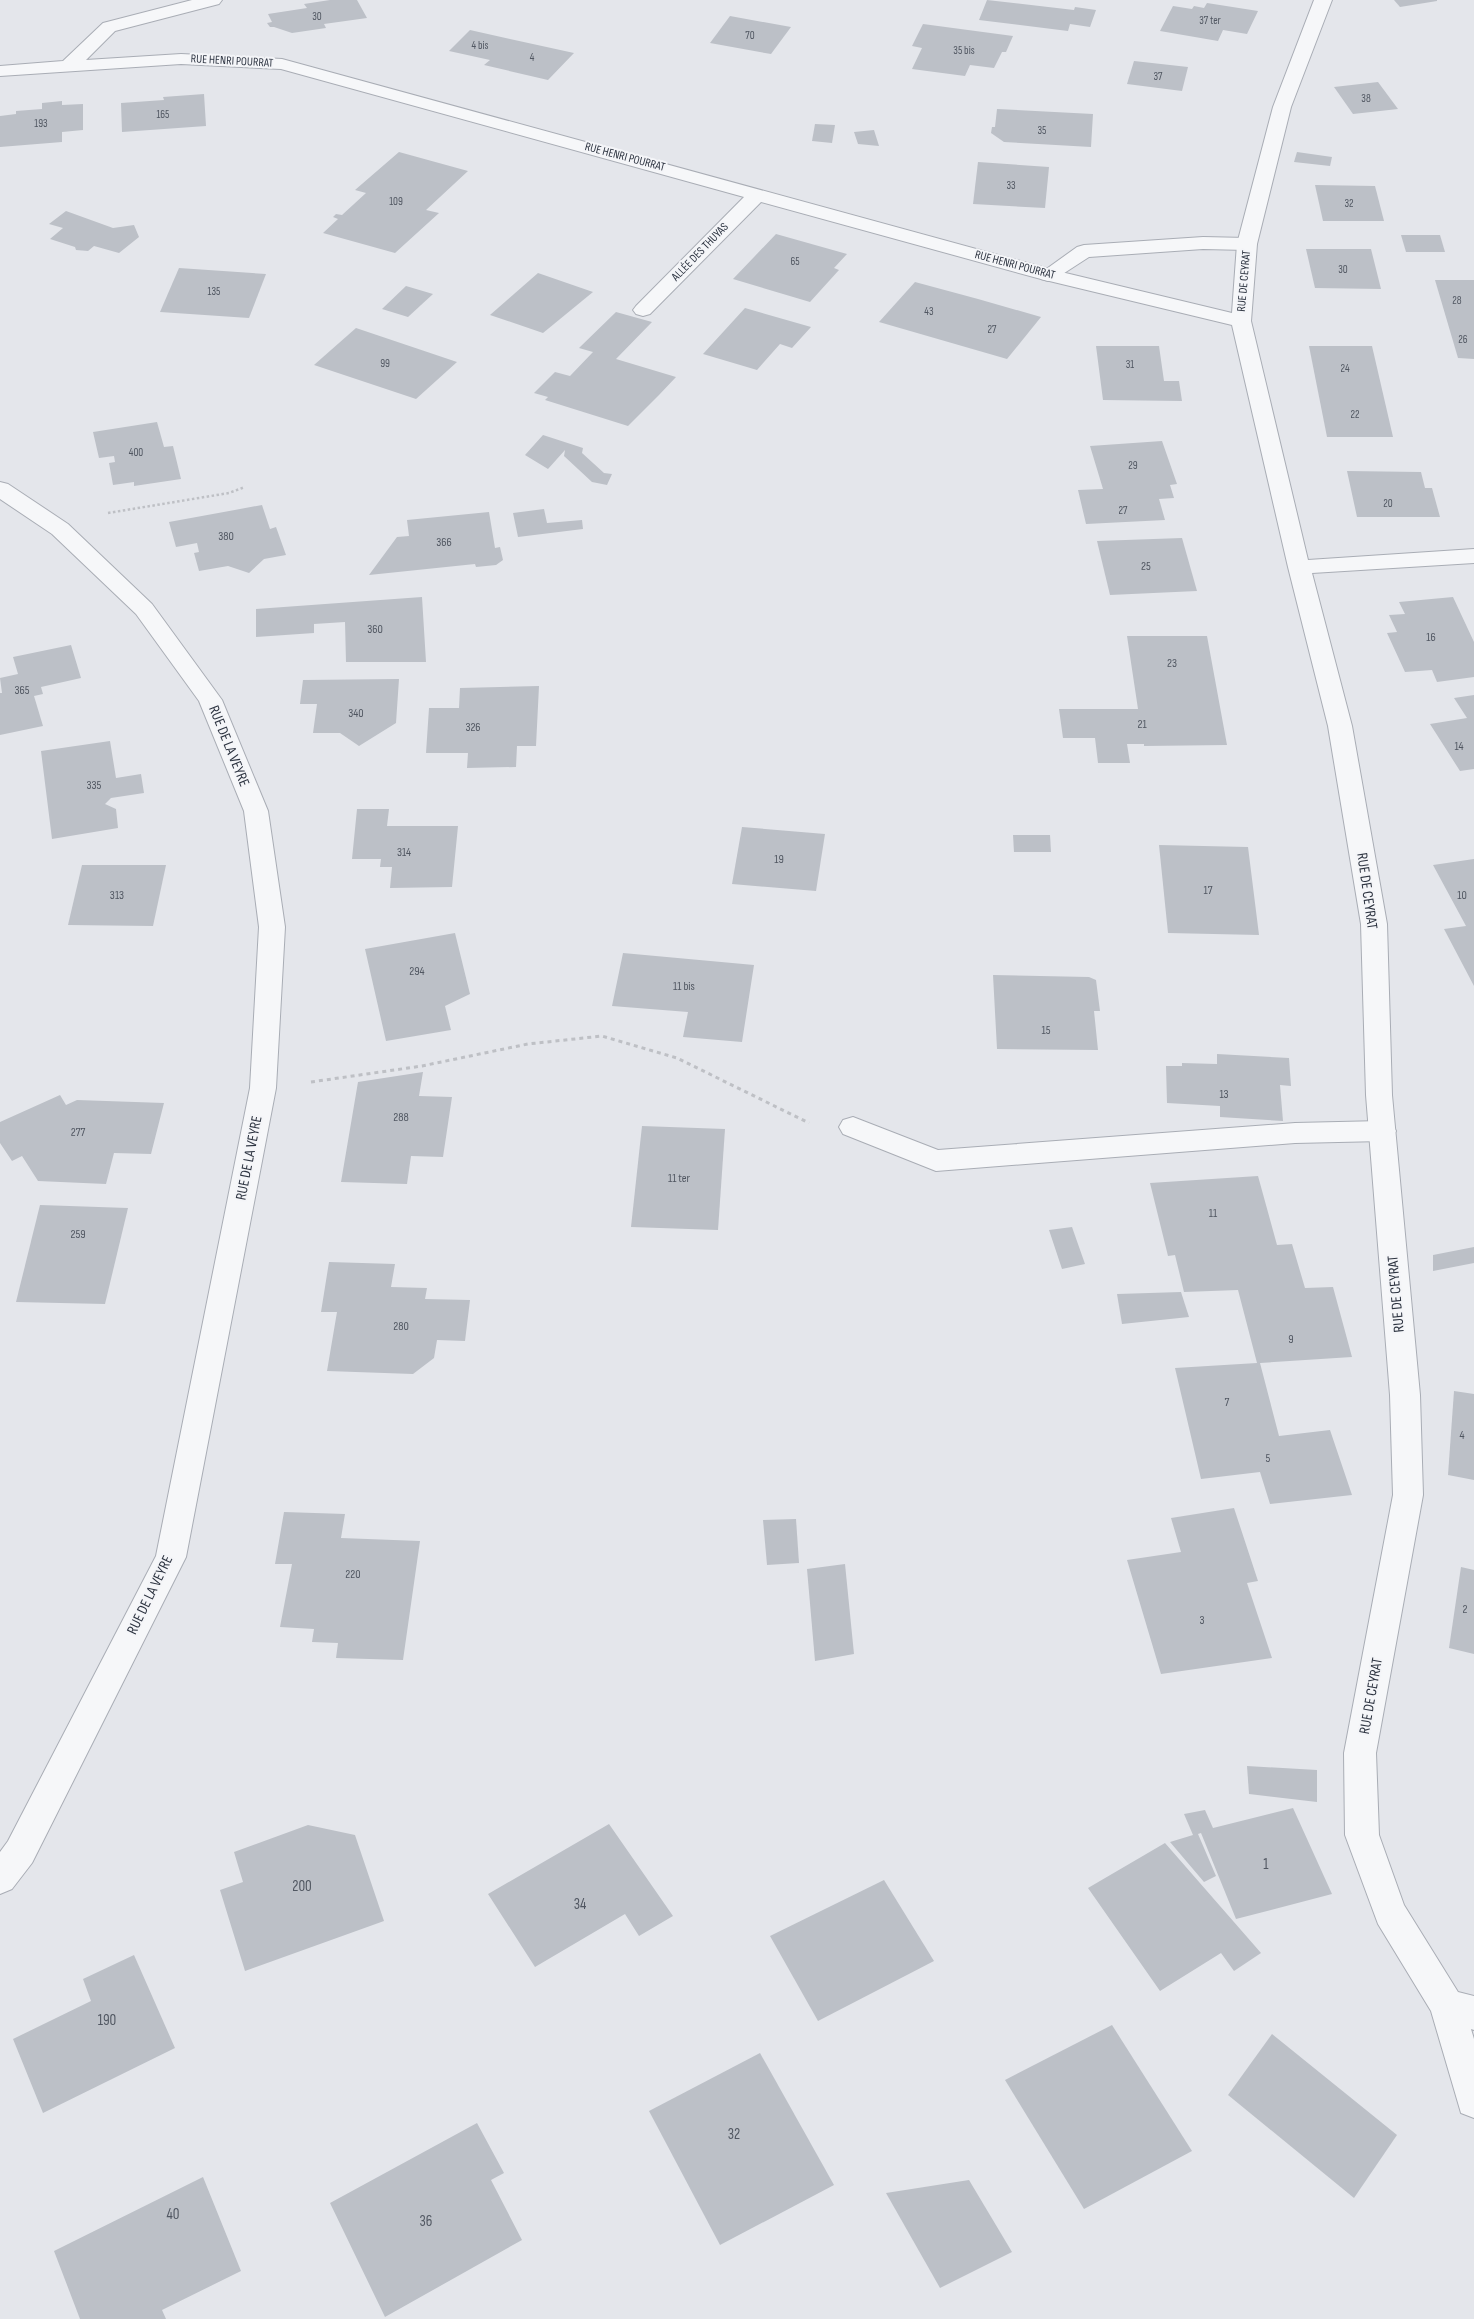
<svg xmlns="http://www.w3.org/2000/svg" width="1474" height="2319" font-family="'Sofia Sans Condensed',sans-serif">
	<rect width="100%" height="100%" fill="#e4e6eb"/>
	<!-- building -->
	<g fill="#bcc0c7">
		<polygon points="330,0 357,0 367,18 324,24 326,28 292,33 274,27 270,27 267,23 272,22 268,14 307,8 304,4"/>
		<polygon points="987,0 1074,10 1075,7 1096,10 1090,27 1070,24 1068,31 979,20"/>
		<polygon points="1394,0 1437,0 1437,1 1400,7"/>
		<polygon points="1207,3 1258,11 1247,34 1223,30 1218,41 1160,31 1173,6 1192,9 1194,6 1204,8"/>
		<polygon points="730,16 791,27 771,54 710,43"/>
		<polygon points="923,24 1013,36 1006,52 1002,52 994,68 970,65 965,76 912,69 922,48 912,46"/>
		<polygon points="470,30 510,39 574,53 548,80 484,65 490,60 449,51"/>
		<polygon points="1134,61 1188,67 1182,91 1127,84"/>
		<polygon points="1378,82 1398,109 1353,114 1334,87"/>
		<polygon points="204,94 206,126 122,132 121,103 164,100 163,97"/>
		<polygon points="62,101 62,105 83,104 83,130 62,132 62,142 0,147 0,116 16,114 16,111 42,109 42,103"/>
		<polygon points="997,109 1093,114 1091,147 1004,142 991,133 992,127 995,127"/>
		<polygon points="815,124 835,125 832,143 812,141"/>
		<polygon points="874,130 879,146 858,144 854,132"/>
		<polygon points="399,152 468,171 426,210 439,213 395,253 323,233 338,219 333,217 336,214 342,215 366,193 355,190"/>
		<polygon points="1297,152 1332,157 1330,166 1294,162"/>
		<polygon points="978,162 1049,167 1045,208 973,204"/>
		<polygon points="1315,185 1375,186 1384,221 1323,221"/>
		<polygon points="66,211 113,228 134,225 139,237 119,253 94,246 88,251 76,250 75,247 50,239 63,228 49,224"/>
		<polygon points="776,234 847,254 834,268 839,270 810,302 733,279"/>
		<polygon points="1401,235 1440,235 1445,252 1406,252"/>
		<polygon points="1306,249 1371,249 1381,289 1315,288"/>
		<polygon points="179,268 266,274 249,318 160,312"/>
		<polygon points="538,273 593,292 543,333 490,315"/>
		<polygon points="1435,280 1474,280 1474,359 1458,358"/>
		<polygon points="915,282 978,299 1041,317 1007,359 879,322"/>
		<polygon points="406,286 433,294 408,317 382,309"/>
		<polygon points="745,308 811,327 792,348 780,344 757,370 703,354"/>
		<polygon points="616,312 652,322 616,359 676,377 659,395 628,426 545,400 548,397 534,393 555,372 570,376 593,352 579,348"/>
		<polygon points="356,328 457,362 416,399 314,365"/>
		<polygon points="1096,346 1159,346 1164,381 1179,381 1182,401 1103,400"/>
		<polygon points="1309,346 1372,346 1393,437 1327,437"/>
		<polygon points="157,422 164,447 173,446 181,479 134,486 134,482 113,485 109,463 115,462 114,456 99,458 93,432"/>
		<polygon points="543,435 583,448 582,453 604,473 612,474 607,485 592,482 564,456 565,450 548,469 525,455"/>
		<polygon points="1162,441 1177,484 1170,485 1174,498 1159,499 1165,520 1086,524 1078,490 1103,489 1090,446"/>
		<polygon points="1347,471 1421,472 1425,488 1432,488 1440,517 1357,517"/>
		<polygon points="262,505 270,529 276,527 286,555 264,559 249,573 228,566 199,571 194,553 199,552 197,543 176,547 169,522"/>
		<polygon points="544,509 547,523 582,520 583,529 518,537 513,513"/>
		<polygon points="489,512 495,548 500,547 503,560 496,565 476,567 475,564 369,575 397,537 409,536 407,520"/>
		<polygon points="1182,538 1197,591 1110,595 1097,541"/>
		<polygon points="422,597 426,662 346,662 345,622 314,624 314,633 256,637 256,609"/>
		<polygon points="1453,597 1474,642 1474,677 1437,682 1432,670 1405,672 1387,633 1397,632 1389,615 1405,614 1399,602"/>
		<polygon points="1127,636 1207,636 1227,745 1144,746 1144,744 1127,744 1130,763 1098,763 1095,738 1063,738 1059,709 1138,709"/>
		<polygon points="71,645 81,678 41,687 43,694 34,696 43,726 0,735 0,693 2,693 0,678 18,674 13,657"/>
		<polygon points="399,679 396,723 359,746 340,733 313,733 317,704 300,704 303,680"/>
		<polygon points="539,686 536,746 517,746 516,767 467,768 468,753 426,753 429,708 459,708 460,688"/>
		<polygon points="1474,695 1474,769 1460,771 1430,724 1467,718 1454,698"/>
		<polygon points="110,741 116,778 141,774 144,793 111,798 105,804 116,809 118,828 52,839 41,751"/>
		<polygon points="357,809 389,809 387,826 458,826 452,887 390,888 392,867 380,867 381,859 352,859"/>
		<polygon points="742,827 825,834 816,891 732,884"/>
		<polygon points="1013,835 1050,835 1051,852 1014,852"/>
		<polygon points="1159,845 1248,847 1259,935 1168,933"/>
		<polygon points="1474,859 1474,986 1444,929 1466,926 1433,865"/>
		<polygon points="82,865 166,865 153,926 68,925"/>
		<polygon points="455,933 470,994 445,1006 451,1030 386,1041 365,949"/>
		<polygon points="623,953 754,965 742,1042 683,1037 688,1012 612,1006"/>
		<polygon points="993,975 1089,977 1096,980 1100,1011 1094,1011 1098,1050 997,1049"/>
		<polygon points="1217,1054 1289,1058 1291,1086 1280,1085 1283,1121 1220,1117 1220,1106 1167,1103 1166,1066 1182,1066 1182,1063 1217,1064"/>
		<polygon points="423,1072 419,1096 452,1097 443,1157 411,1156 407,1184 341,1182 358,1082"/>
		<polygon points="60,1095 66,1105 77,1100 164,1103 151,1154 114,1153 106,1184 38,1181 22,1156 12,1161 0,1143 0,1122"/>
		<polygon points="642,1126 725,1129 718,1230 631,1227"/>
		<polygon points="1258,1176 1277,1245 1292,1244 1305,1288 1333,1287 1352,1357 1260,1363 1279,1436 1330,1430 1352,1495 1270,1504 1260,1472 1201,1479 1175,1368 1257,1363 1238,1290 1184,1292 1175,1255 1168,1256 1150,1183"/>
		<polygon points="40,1205 128,1208 105,1304 16,1302"/>
		<polygon points="1072,1227 1085,1264 1062,1269 1049,1230"/>
		<polygon points="1474,1247 1474,1263 1433,1271 1433,1255"/>
		<polygon points="329,1262 395,1264 391,1287 427,1288 425,1299 470,1300 465,1341 437,1340 434,1358 413,1374 327,1371 337,1312 321,1312"/>
		<polygon points="1181,1292 1189,1317 1122,1324 1117,1294"/>
		<polygon points="1454,1391 1474,1394 1474,1480 1448,1475"/>
		<polygon points="1234,1508 1258,1581 1247,1583 1272,1658 1161,1674 1127,1560 1181,1552 1171,1518"/>
		<polygon points="284,1512 345,1514 341,1538 420,1541 403,1660 336,1658 338,1643 312,1642 314,1629 280,1627 292,1564 275,1564"/>
		<polygon points="796,1519 799,1563 767,1565 763,1520"/>
		<polygon points="845,1564 854,1654 815,1661 807,1569"/>
		<polygon points="1461,1567 1474,1570 1474,1654 1449,1648"/>
		<polygon points="1247,1766 1317,1770 1317,1802 1249,1794"/>
		<polygon points="1293,1808 1332,1894 1236,1919 1201,1833 1198,1834 1216,1876 1204,1882 1170,1842 1193,1835 1184,1814 1205,1810 1213,1828"/>
		<polygon points="609,1824 673,1916 639,1936 625,1914 535,1967 488,1894"/>
		<polygon points="308,1825 355,1835 384,1921 245,1971 220,1890 243,1882 234,1852"/>
		<polygon points="1165,1843 1261,1953 1234,1971 1221,1953 1160,1991 1088,1888"/>
		<polygon points="884,1880 934,1961 818,2021 770,1936"/>
		<polygon points="134,1955 175,2048 43,2113 13,2039 91,2001 83,1979"/>
		<polygon points="1112,2025 1192,2151 1084,2209 1005,2080"/>
		<polygon points="1272,2034 1397,2135 1354,2198 1228,2095"/>
		<polygon points="760,2053 834,2185 720,2245 649,2111"/>
		<polygon points="477,2123 504,2173 491,2180 522,2240 385,2317 330,2203"/>
		<polygon points="203,2177 241,2271 162,2310 166,2319 80,2319 54,2251"/>
		<polygon points="969,2180 1012,2252 940,2288 886,2193"/>
	</g>
	<g fill="none" stroke-linecap="round" stroke-linejoin="round">
		<defs>
			<g id="lane">
				<polygon points="1203,237 1247,238 1254,240 1257,244 1254,248 1247,250 1203,249 1089,257 1055,279 1048,281 1041,279 1038,275 1077,247 1084,245"/>
				<polygon points="853,1117 938,1150 1295,1123 1382,1121 1392,1124 1396,1131 1392,1138 1382,1141 1295,1143 936,1171 843,1134 839,1127 843,1120"/>
			</g>
			<g id="street">
				<polygon points="192,0 222,0 219,4 115,31 86,60 181,54 282,59 1053,270 1232,313 1237,244 1273,107 1314,0 1332,0 1291,107 1257,244 1251,321 1308,560 1474,549 1474,563 1312,573 1352,726 1387,924 1392,1095 1420,1395 1423,1495 1376,1753 1379,1835 1404,1905 1458,1992 1474,1996 1474,2030 1471,2029 1474,2039 1474,2118 1461,2113 1431,2011 1378,1924 1345,1835 1344,1753 1393,1495 1390,1395 1366,1095 1361,924 1328,726 1288,567 1232,325 1041,279 761,202 650,314 643,316 636,314 633,310 636,306 744,197 281,69 181,64 0,76 0,66 63,61 103,23"/>
				<polygon points="0,482 8,484 68,524 152,604 222,700 268,811 285,927 276,1088 186,1557 32,1863 12,1889 0,1894 0,1852 8,1841 156,1556 250,1088 259,927 244,811 199,701 136,614 52,534 0,499"/>
			</g>
		</defs>
		<!-- lane casing -->
		<use href="#lane" stroke="#a9adb5" stroke-width="2"/>
		<!-- street casing -->
		<use href="#street" stroke="#a9adb5" stroke-width="2"/>
		<!-- path-far1 -->
		<polyline stroke="#bec0c5" stroke-width="2.5" stroke-dasharray="2.5 2.5" stroke-linecap="butt" points="108,513 229,493 245,487"/>
		<!-- path -->
		<polyline stroke="#bec0c5" stroke-width="3" stroke-dasharray="4 4" stroke-linecap="butt" points="311,1082 422,1066 528,1044 602,1036 677,1058 809,1123"/>
		<!-- lane -->
		<use href="#lane" fill="#f6f7f9" fill-rule="evenodd"/>
		<!-- street -->
		<use href="#street" fill="#f6f7f9" fill-rule="evenodd"/>
	</g>
	<g text-anchor="middle" dominant-baseline="central" stroke-width="4" stroke-linejoin="round" paint-order="stroke">
		<!-- far-number labels -->
		<g font-size="11" fill="#515762">
			<text x="317" y="16">30</text>
			<text x="1210" y="20">37 ter</text>
			<text x="750" y="35">70</text>
			<text x="480" y="45">4 bis</text>
			<text x="964" y="50">35 bis</text>
			<text x="532" y="57">4</text>
			<text x="1158" y="76">37</text>
			<text x="1366" y="98">38</text>
			<text x="163" y="114">165</text>
			<text x="41" y="123">193</text>
			<text x="1042" y="130">35</text>
			<text x="1011" y="185">33</text>
			<text x="396" y="201">109</text>
			<text x="1349" y="203">32</text>
			<text x="795" y="261">65</text>
			<text x="1343" y="269">30</text>
			<text x="214" y="291">135</text>
			<text x="1457" y="300">28</text>
			<text x="929" y="311">43</text>
			<text x="992" y="329">27</text>
			<text x="1463" y="339">26</text>
			<text x="385" y="363">99</text>
			<text x="1130" y="364">31</text>
			<text x="1345" y="368">24</text>
			<text x="1355" y="414">22</text>
			<text x="136" y="452">400</text>
			<text x="1133" y="465">29</text>
			<text x="1388" y="503">20</text>
			<text x="1123" y="510">27</text>
		</g>
		<!-- far-street labels -->
		<g font-size="12" fill="#2d3441" stroke="#f4f5f8">
			<text transform="translate(232 61) rotate(3)">RUE HENRI POURRAT</text>
			<text transform="translate(625 157) rotate(15)">RUE HENRI POURRAT</text>
			<text transform="translate(700 252) rotate(-46)">ALLÉE DES THUYAS</text>
			<text transform="translate(1015 265) rotate(15)">RUE HENRI POURRAT</text>
			<text transform="translate(1244 281) rotate(-85)">RUE DE CEYRAT</text>
		</g>
		<!-- number labels -->
		<g font-size="12" fill="#515762">
			<text x="226" y="536">380</text>
			<text x="444" y="542">366</text>
			<text x="1146" y="566">25</text>
			<text x="375" y="629">360</text>
			<text x="1431" y="637">16</text>
			<text x="1172" y="663">23</text>
			<text x="22" y="690">365</text>
			<text x="356" y="713">340</text>
			<text x="1142" y="724">21</text>
			<text x="473" y="727">326</text>
			<text x="1459" y="746">14</text>
			<text x="94" y="785">335</text>
			<text x="404" y="852">314</text>
			<text x="779" y="859">19</text>
			<text x="1208" y="890">17</text>
			<text x="117" y="895">313</text>
			<text x="1462" y="895">10</text>
			<text x="417" y="971">294</text>
			<text x="684" y="986">11 bis</text>
			<text x="1046" y="1030">15</text>
			<text x="1224" y="1094">13</text>
			<text x="401" y="1117">288</text>
			<text x="78" y="1132">277</text>
			<text x="679" y="1178">11 ter</text>
			<text x="1213" y="1213">11</text>
			<text x="78" y="1234">259</text>
			<text x="401" y="1326">280</text>
			<text x="1291" y="1339">9</text>
			<text x="1227" y="1402">7</text>
			<text x="1462" y="1435">4</text>
			<text x="1268" y="1458">5</text>
			<text x="353" y="1574">220</text>
			<text x="1465" y="1609">2</text>
			<text x="1202" y="1620">3</text>
		</g>
		<!-- street labels -->
		<g font-size="15" fill="#2d3441" stroke="#f4f5f8">
			<text transform="translate(229 746) rotate(68)">RUE DE LA VEYRE</text>
			<text transform="translate(1367 891) rotate(82)">RUE DE CEYRAT</text>
			<text transform="translate(249 1158) rotate(-79)">RUE DE LA VEYRE</text>
			<text transform="translate(1396 1294) rotate(-95)">RUE DE CEYRAT</text>
			<text transform="translate(150 1595) rotate(-64)">RUE DE LA VEYRE</text>
			<text transform="translate(1371 1696) rotate(-80)">RUE DE CEYRAT</text>
		</g>
		<!-- near-number labels -->
		<g font-size="15" fill="#515762">
			<text x="1266" y="1864">1</text>
			<text x="302" y="1886">200</text>
			<text x="580" y="1904">34</text>
			<text x="107" y="2020">190</text>
			<text x="734" y="2134">32</text>
			<text x="173" y="2214">40</text>
			<text x="426" y="2221">36</text>
		</g>
	</g>
</svg>
